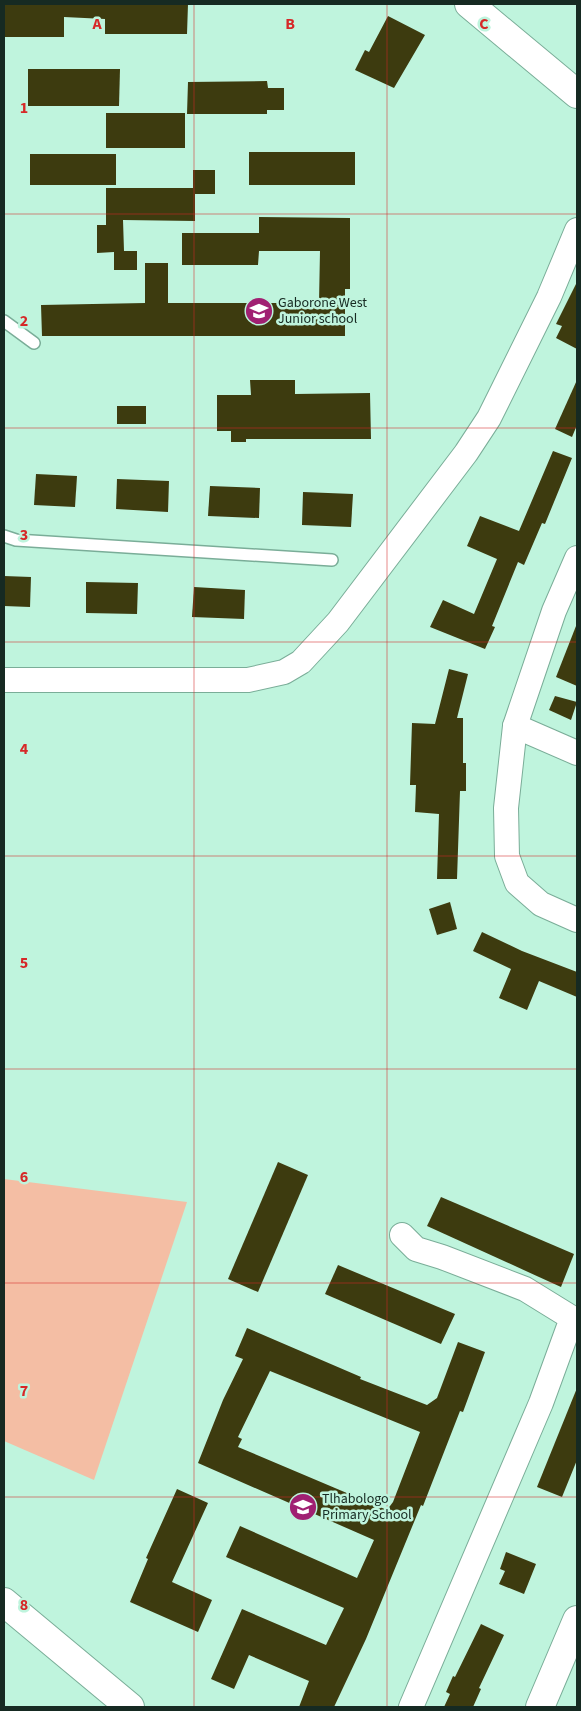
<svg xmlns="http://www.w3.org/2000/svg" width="581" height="1711" font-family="'Source Sans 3',sans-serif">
	<rect width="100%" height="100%" fill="#bff4dd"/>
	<!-- green -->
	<polygon fill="#f4bea4" points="4,1179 187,1202 94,1480 4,1441"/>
	<!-- building -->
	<g fill="#3d3b0f" fill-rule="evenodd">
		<polygon points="4,4 188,4 187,34 105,34 105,19 64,17 64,37 4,37"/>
		<polygon points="388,16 425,35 394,88 355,70 365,50 369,52"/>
		<polygon points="28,69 120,69 119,106 28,106"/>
		<polygon points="267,81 268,88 284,88 284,110 267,110 267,114 187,114 188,82"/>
		<rect x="106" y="113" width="79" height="35"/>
		<rect x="249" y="152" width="106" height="33"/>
		<rect x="30" y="154" width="86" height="31"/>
		<polygon points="193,170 215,170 215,194 195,194 195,221 123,220 124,251 137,251 137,270 114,270 114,252 97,253 97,225 106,225 106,188 193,188"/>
		<polygon points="259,217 350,218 350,289 345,289 345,336 42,336 41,305 145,303 145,263 168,263 168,303 319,303 320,251 259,251 258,265 182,265 182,233 259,233"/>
		<polygon points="577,282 577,349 556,338 562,326 556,324"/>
		<polygon points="250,380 295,380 295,394 370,393 371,439 246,439 246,442 231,442 231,431 217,431 217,395 251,395"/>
		<polygon points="577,380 577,425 572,437 555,429"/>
		<rect x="117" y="406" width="29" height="18"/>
		<polygon points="553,451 572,458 545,524 542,523 524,565 518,562 492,626 495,627 485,649 430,627 443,600 474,614 497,559 467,546 480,516 519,531"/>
		<polygon points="36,474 77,476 75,507 34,505"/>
		<polygon points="117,479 169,481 168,512 116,509"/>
		<polygon points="210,486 260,488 259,518 208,516"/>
		<polygon points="303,492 353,494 351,527 302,525"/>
		<polygon points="4,576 31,577 30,607 4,606"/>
		<polygon points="86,582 138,583 137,614 86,613"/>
		<polygon points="194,587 245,590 244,619 192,617"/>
		<polygon points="576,626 577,626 577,686 556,677"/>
		<polygon points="449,669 468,674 457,718 463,718 463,763 466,763 466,791 460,791 457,879 437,879 439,814 415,812 416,785 410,785 412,723 435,724"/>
		<polygon points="555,696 577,702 571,720 549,710"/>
		<polygon points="450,902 457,929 437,935 429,909"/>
		<polygon points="482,932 522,951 577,972 577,997 539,981 527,1010 499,998 511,969 473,951"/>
		<polygon points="278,1162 308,1175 258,1292 228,1279"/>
		<polygon points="441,1197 574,1254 561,1287 427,1226"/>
		<polygon points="338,1265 455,1314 441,1344 325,1294"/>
		<path d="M247 1328 361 1377 360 1379 427 1405 437 1398 458 1342 485 1352 463 1412 460 1411 423 1506 421 1505 366 1639 334 1707H299L309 1681 249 1655 234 1689 211 1679 242 1609 326 1645 344 1608 226 1557 240 1526 357 1578 374 1540 198 1463 223 1400 243 1359 235 1356ZM270 1371 420 1432 393 1502 387 1510 238 1447 242 1439 238 1437Z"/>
		<polygon points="577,1388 577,1460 562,1497 537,1487"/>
		<polygon points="177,1489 208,1503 172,1582 212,1600 198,1632 130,1602 148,1559 146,1558"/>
		<polygon points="506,1552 536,1564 524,1594 499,1584 505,1571 500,1569"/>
		<polygon points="481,1624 504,1635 479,1688 481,1689 473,1707 444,1707 450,1694 446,1692 453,1676 455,1677"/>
	</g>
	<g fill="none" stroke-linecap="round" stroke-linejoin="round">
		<defs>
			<g id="service">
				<polyline points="4,321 34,343"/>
				<polyline points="4,536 16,540 332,560"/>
			</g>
			<g id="minor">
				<polyline points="577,558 554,611 515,726 506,808 507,856 517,883 541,904 577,920"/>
				<polyline points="4,680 248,680 284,672 301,662 338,622 466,453 489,418 549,297 577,230"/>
				<polyline points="515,726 577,753"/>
				<polyline points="402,1235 416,1249 442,1257 525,1289 572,1318 541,1403 411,1707"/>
			</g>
			<g id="tertiary">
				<polyline points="469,4 577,94"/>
				<polyline points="4,1602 130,1707"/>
				<polyline points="540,1707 577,1620"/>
			</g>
		</defs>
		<!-- service casing -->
		<use href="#service" stroke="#7aad98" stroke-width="14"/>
		<!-- minor casing -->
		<use href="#minor" stroke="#7aad98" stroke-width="26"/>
		<!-- tertiary casing -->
		<use href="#tertiary" stroke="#7aad98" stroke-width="30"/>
		<!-- service -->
		<use href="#service" stroke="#fff" stroke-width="11"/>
		<!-- minor -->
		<use href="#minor" stroke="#fff" stroke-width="24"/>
		<!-- tertiary -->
		<use href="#tertiary" stroke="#fff" stroke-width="28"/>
	</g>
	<!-- grid -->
	<path fill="none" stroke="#d62828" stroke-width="1" stroke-opacity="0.55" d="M194 4V1707M387 4V1707M4 214H577M4 428H577M4 642H577M4 856H577M4 1069H577M4 1283H577M4 1497H577"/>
	<!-- icons -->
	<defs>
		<symbol id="school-disc" viewBox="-11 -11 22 22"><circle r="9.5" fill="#a02072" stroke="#bff4dd"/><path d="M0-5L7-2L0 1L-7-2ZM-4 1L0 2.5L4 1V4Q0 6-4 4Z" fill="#fff"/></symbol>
	</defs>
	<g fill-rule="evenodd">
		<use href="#school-disc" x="243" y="295" width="32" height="32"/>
		<use href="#school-disc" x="287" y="1491" width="32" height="32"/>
	</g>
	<g text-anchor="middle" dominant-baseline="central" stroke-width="5" stroke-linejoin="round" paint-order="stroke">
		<!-- poi labels -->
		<g font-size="14" fill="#162a22" stroke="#bff4dd" text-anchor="start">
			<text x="278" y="303">Gaborone West<tspan x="278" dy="16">Junior school</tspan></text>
			<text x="322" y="1499">Tlhabologo<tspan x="322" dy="16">Primary School</tspan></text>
		</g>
	</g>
	<g font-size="16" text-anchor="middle" font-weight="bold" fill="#d62828" stroke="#bff4dd" stroke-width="5" stroke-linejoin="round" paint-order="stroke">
		<text x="97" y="29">A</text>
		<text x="290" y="29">B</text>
		<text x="484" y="29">C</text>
		<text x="24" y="113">1</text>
		<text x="24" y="326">2</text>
		<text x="24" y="540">3</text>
		<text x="24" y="754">4</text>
		<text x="24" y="968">5</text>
		<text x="24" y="1182">6</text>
		<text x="24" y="1396">7</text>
		<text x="24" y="1610">8</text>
	</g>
	<!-- border -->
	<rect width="581" height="1711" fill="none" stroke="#162a22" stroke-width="10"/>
</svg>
